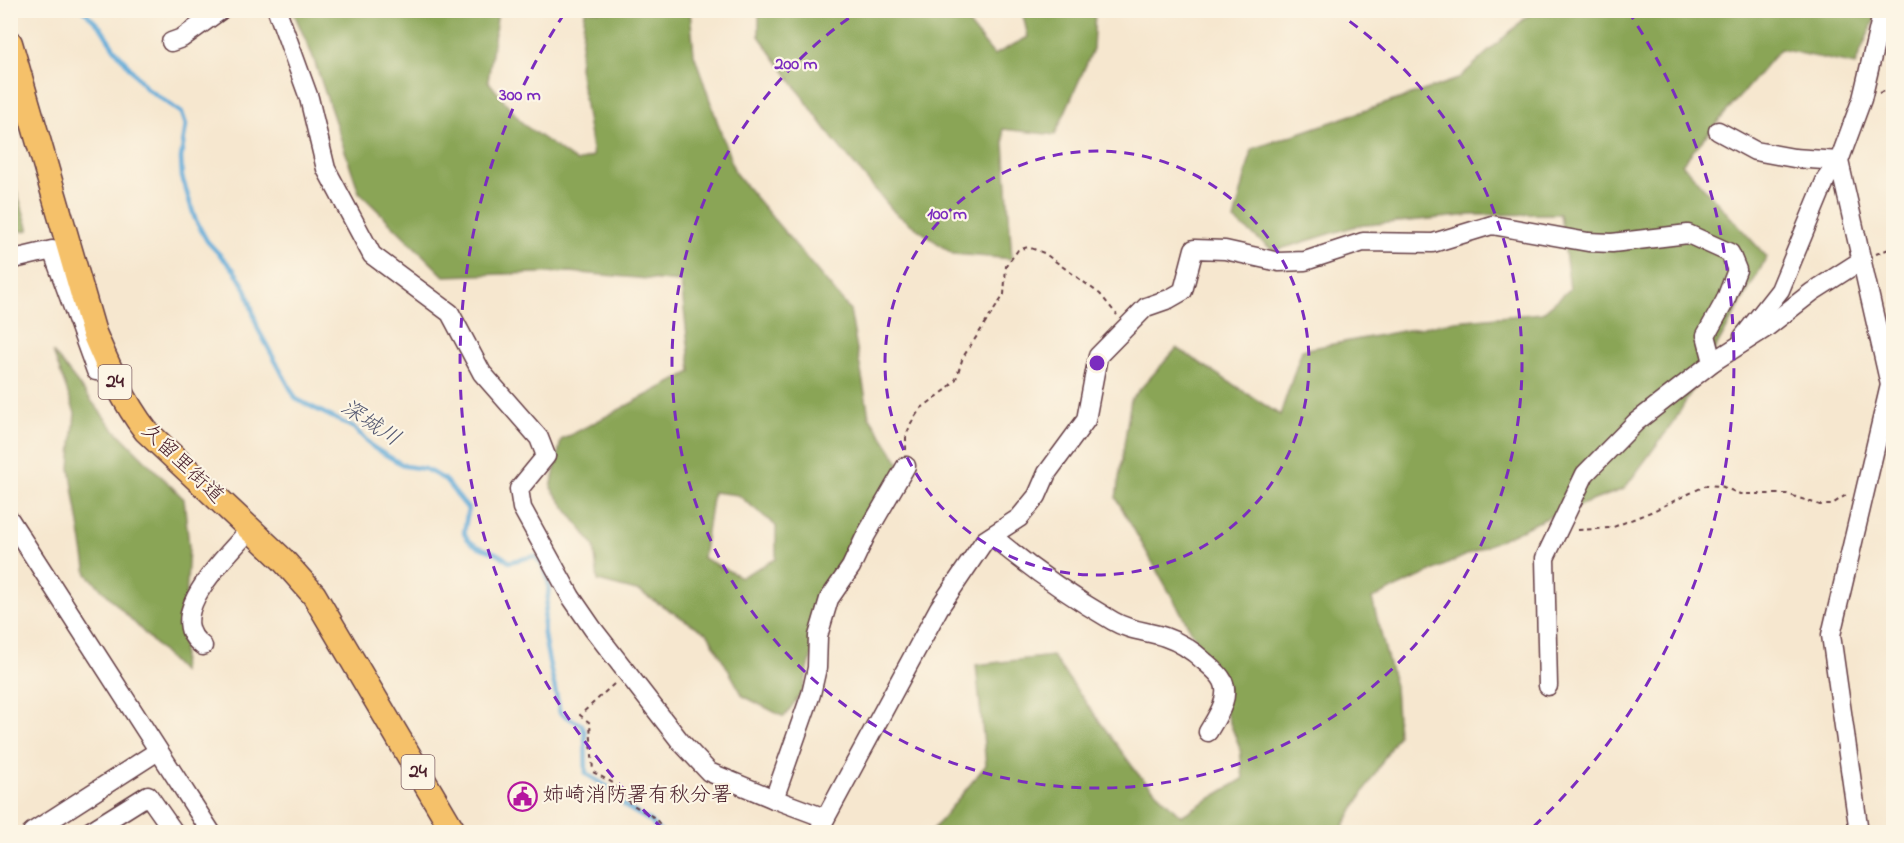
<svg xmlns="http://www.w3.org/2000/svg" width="1904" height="843" font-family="'Indie Flower','Klee One',sans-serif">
	<rect width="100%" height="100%" fill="#fcf5e5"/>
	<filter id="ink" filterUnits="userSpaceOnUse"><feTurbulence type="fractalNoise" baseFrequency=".0167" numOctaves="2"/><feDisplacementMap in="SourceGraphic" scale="12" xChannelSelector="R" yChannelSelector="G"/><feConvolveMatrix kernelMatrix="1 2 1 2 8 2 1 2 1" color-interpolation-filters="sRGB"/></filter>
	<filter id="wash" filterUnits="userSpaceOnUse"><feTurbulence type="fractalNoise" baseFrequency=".008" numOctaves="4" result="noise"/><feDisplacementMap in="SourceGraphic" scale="24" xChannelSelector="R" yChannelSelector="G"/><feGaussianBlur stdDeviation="1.35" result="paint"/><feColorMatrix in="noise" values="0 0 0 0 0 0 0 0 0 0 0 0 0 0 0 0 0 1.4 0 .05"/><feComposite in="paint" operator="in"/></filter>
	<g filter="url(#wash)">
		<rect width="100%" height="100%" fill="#f6e7cf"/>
		<!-- forest -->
		<g fill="#8aa557" stroke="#6a6241" stroke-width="1.5" fill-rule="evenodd">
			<path d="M293 11H498L488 81 524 125 577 162 593 156 579 67 585 11H690L694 54 735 173 850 310 869 416 900 464 829 584 803 691 784 717 743 696 708 634 640 592 598 581 594 546 551 488 561 440 691 372 681 282 570 272 444 276 359 192 313 57ZM713 492 738 495 776 526V559L741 577 703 558Z"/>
			<polygon points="759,11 961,11 962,16 994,55 1028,37 1022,11 1095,11 1093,49 1055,135 1003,129 1012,259 953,254 895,213 833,139 759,36"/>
			<polygon points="1533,11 1878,11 1855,65 1780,49 1682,164 1767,257 1675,420 1624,489 1551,516 1372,599 1395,687 1398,735 1344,825 1345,832 931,832 986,765 976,665 1052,656 1138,774 1181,816 1243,779 1240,748 1197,641 1116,498 1131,399 1177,348 1280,415 1302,350 1455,321 1542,313 1570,289 1560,214 1472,215 1356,226 1274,251 1234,220 1252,149 1458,79"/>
			<polygon points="10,173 11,173 29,230 11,232"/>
			<polygon points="53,352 112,427 184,499 189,546 182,672 87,574 70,468 75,413"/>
		</g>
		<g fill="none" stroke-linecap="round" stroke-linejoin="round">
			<!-- stream -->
			<path stroke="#61aad8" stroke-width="4.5" d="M83 10 101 28 114 48 146 88 182 113 186 125 181 158 182 177 195 219 207 241 234 270 246 289 258 329 296 399 354 428 374 448 405 466 425 469 444 479 468 509 464 533C473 553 494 546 509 562L535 556C562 586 540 604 544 635 548 661 555 687 560 713L582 725 585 733 586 774 608 787 626 807 650 821 660 832"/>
		</g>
	</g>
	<g filter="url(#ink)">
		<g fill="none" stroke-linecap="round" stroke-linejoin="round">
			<defs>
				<g id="minor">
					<polyline points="277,10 309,98 326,169 372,255 450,313 482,373 539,438 546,456 519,489 522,508 571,597 593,629 680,741 709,772 774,799 825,818"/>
					<polyline points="171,42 182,38 221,10"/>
					<polyline points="1718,131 1755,151 1794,158 1839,161"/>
					<polyline points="10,260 52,250 96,371 110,372"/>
					<polyline points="1743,337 1780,290 1826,179 1839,161"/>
					<polyline points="10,520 211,832"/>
					<path d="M992 536C1030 568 1070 596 1113 621 1130 631 1147 631 1165 637 1180 642 1192 650 1204 661 1211 667 1219 673 1223 681 1231 698 1216 718 1208 732"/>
					<path d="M203 646C160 616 229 555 250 529"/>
					<polyline points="1548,686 1545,558 1585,474 1636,422 1713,362 1766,328 1812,292 1862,260"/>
					<polyline points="774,799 811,694 817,668 818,636 829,599 851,567 866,535 906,466"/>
					<polyline points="32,832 158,751"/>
					<polyline points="89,832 148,795 174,832"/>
					<polyline points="818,832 939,608 985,540 1019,518 1037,496 1047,473 1086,420 1098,356 1146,307 1169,299 1183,291 1194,249 1225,250 1279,262 1305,261 1363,242 1433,243 1492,225 1588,242 1612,243 1688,234 1730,253 1737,270 1725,301 1706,335 1713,362"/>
					<polyline points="1859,832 1831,635 1890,385 1839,161 1862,99 1883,10"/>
				</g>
				<path id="major" d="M10 43 94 333C109 368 123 401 146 431L283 560 314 595 454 832"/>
			</defs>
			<!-- minor casing -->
			<use href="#minor" stroke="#643d44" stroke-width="21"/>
			<!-- major casing -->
			<use href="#major" stroke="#643d44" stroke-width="27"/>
			<!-- path -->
			<g stroke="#643d44" stroke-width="2" stroke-dasharray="4.5 4.5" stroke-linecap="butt">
				<polyline points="1879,93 1894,87"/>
				<polyline points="1876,254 1894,247"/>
				<polyline points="906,450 906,436 911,423 920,409 946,390 956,379 963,357 1004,295 1006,266 1018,250 1028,247 1044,253 1100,294 1117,315"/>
				<polyline points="1887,470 1894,464"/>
				<polyline points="1578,530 1611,528 1653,511 1707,485 1721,486 1740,494 1787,494 1820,505 1831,505 1846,495"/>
				<polyline points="614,684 580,715 590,723 593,772 613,783 630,803 655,818 666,832"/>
			</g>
			<!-- minor -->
			<use href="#minor" stroke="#fff" stroke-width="18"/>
			<!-- major -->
			<use href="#major" stroke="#f5c16b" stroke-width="24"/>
		</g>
	</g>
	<!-- distance rings -->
	<g fill="none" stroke="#7b2cbf" stroke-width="3" stroke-dasharray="10 8">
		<circle cx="1097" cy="363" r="212"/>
		<path d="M1335 11A425 425 0 1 1 859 11"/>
		<path d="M663 829A637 637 0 0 1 566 11M1628 11A637 637 0 0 1 1531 829"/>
	</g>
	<!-- icons -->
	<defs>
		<symbol id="civic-ring" viewBox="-11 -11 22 22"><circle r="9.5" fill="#fcf5e5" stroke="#b5179e" stroke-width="1.5"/><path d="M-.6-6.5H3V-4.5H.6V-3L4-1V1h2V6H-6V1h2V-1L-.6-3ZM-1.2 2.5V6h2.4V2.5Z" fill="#b5179e"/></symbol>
	</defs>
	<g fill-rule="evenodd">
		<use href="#civic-ring" x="506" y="780" width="33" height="33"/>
	</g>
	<g text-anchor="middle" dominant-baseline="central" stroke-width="4.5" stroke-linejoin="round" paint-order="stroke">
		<!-- shield labels -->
		<g fill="#fcf5e5" stroke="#7f5f63" stroke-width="1.5">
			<rect x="98.5" y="365" width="33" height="34" rx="4.5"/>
			<rect x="401.5" y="755" width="33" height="34" rx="4.5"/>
		</g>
		<g font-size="20" font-weight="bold" fill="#4a1f2b">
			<text x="115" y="382">24</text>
			<text x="418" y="772">24</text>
		</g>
		<!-- street labels -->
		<g font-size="21" fill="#4a1f2b" stroke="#fcf5e5">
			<text transform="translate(182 464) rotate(44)">久留里街道</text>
		</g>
		<!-- poi labels -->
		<g font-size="21" fill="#4a1f2b" stroke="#fcf5e5" text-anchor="start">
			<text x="543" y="796">姉崎消防署有秋分署</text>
		</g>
		<!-- water labels -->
		<g font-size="22" font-style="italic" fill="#535770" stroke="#fcf5e5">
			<text transform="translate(370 424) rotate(33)">深城川</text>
		</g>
	</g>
	<circle cx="1097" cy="363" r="9" fill="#7b2cbf" stroke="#fcf5e5" stroke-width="3"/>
	<g font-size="18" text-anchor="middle" font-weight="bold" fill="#7b2cbf" stroke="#fcf5e5" stroke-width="4.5" stroke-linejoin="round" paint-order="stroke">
		<text x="796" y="69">200 m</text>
		<text x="520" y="100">300 m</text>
		<text x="947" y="219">100 m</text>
	</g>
	<!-- margin -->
	<rect width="1904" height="843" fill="none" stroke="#fcf5e5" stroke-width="36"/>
</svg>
